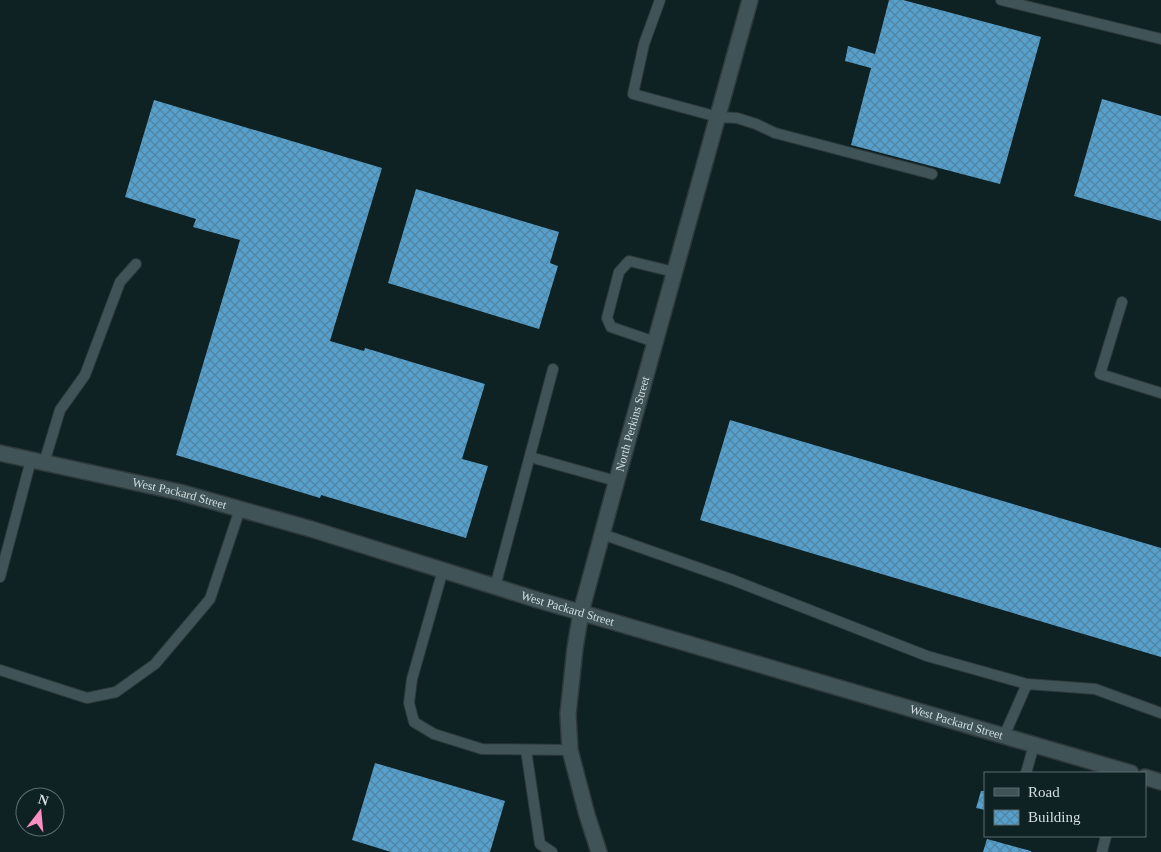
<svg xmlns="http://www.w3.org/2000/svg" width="1161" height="852" font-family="Georgia,serif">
	<defs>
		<pattern id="building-cross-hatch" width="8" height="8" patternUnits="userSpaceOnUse" patternTransform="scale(1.25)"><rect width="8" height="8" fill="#58a0cc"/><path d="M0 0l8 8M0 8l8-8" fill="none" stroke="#5084a3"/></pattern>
	</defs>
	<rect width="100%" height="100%" fill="#0e2123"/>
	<!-- building -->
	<g fill="url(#building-cross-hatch)">
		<polygon points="889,0 903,0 1041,37 1000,184 851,145 871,68 845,61 848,46 875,54"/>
		<polygon points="1102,99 1161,116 1161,221 1074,196"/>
		<polygon points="154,100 382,168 330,341 364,351 365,348 485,384 462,459 488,466 466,538 321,495 320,498 176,455 240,240 193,227 196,219 125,197"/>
		<polygon points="416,189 559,232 550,263 558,266 539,329 388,283"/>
		<polygon points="730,420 1161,548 1161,657 700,520"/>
		<polygon points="375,763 505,801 490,852 391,852 352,840"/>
		<polygon points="981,791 985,791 985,810 976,808"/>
		<polygon points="987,839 1031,851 1031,852 983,852"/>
	</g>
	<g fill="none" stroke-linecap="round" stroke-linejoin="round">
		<defs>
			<g id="lane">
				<polyline points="660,0 644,44 633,94 718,117 737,118 756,124 775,133 932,174"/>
				<polyline points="1001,0 1161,39"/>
				<polyline points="1122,302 1100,374 1161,393"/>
				<polyline points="655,342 611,327 607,318 619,272 629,261 674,272"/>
				<polyline points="530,457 616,481"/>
				<polyline points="44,463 60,410 85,375 120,282 136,264"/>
				<polyline points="602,534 733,580 927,656 1027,684"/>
				<polyline points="443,570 412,679 409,703 414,722 434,734 482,749 570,750"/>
				<polyline points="0,577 31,460"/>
				<polyline points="495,587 553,369"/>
				<polyline points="0,670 87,698 116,692 155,664 210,599 240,509"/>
				<polyline points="1004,736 1027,684 1095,689 1161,713"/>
				<polyline points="526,750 540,844 552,852"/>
				<polyline points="1026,773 1034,745"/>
				<polyline points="1102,852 1106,836"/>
			</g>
			<g id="street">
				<path id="s1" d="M0 453 179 492 311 529 538 600 1131 773"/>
				<polyline points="1145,777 1161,782"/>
			</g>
			<g id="secondary">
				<path id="s2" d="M599 852 587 815 570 750 568 714 575 648 581 612 613 494 750 0"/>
			</g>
		</defs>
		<!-- lane casing -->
		<use href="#lane" stroke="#2e393b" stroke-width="12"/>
		<!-- street casing -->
		<use href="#street" stroke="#2e393b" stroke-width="18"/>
		<!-- secondary casing -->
		<use href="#secondary" stroke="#2e393b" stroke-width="18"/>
		<!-- lane -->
		<use href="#lane" stroke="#405457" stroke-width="10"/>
		<!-- street -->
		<use href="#street" stroke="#405457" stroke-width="15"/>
		<!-- secondary -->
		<use href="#secondary" stroke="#405457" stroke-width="15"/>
	</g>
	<g text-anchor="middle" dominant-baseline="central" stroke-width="5" stroke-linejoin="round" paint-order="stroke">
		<!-- street labels -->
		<g font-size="12" fill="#d3dfe0" stroke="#0e2123">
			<text stroke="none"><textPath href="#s2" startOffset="440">North Perkins Street</textPath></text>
			<text stroke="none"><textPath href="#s1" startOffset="184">West Packard Street</textPath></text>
			<text stroke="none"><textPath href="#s1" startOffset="589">West Packard Street</textPath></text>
			<text stroke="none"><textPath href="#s1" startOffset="994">West Packard Street</textPath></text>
		</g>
	</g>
	<!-- legend -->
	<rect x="984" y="772" width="162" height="65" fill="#0e2123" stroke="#5d6d6f"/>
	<rect x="994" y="788" width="25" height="8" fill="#405457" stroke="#5d6d6f"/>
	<text x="1028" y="797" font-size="15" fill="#d3dfe0">Road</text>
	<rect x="994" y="810" width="25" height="15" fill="url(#building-cross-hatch)" stroke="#5d6d6f"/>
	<text x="1028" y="822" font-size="15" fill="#d3dfe0">Building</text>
	<!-- north arrow -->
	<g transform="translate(40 812) rotate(16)"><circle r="24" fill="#0e2123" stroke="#5d6d6f"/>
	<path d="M0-4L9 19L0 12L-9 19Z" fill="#fc8fc1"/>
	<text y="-8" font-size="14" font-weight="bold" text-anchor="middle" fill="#d3dfe0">N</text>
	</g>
</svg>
